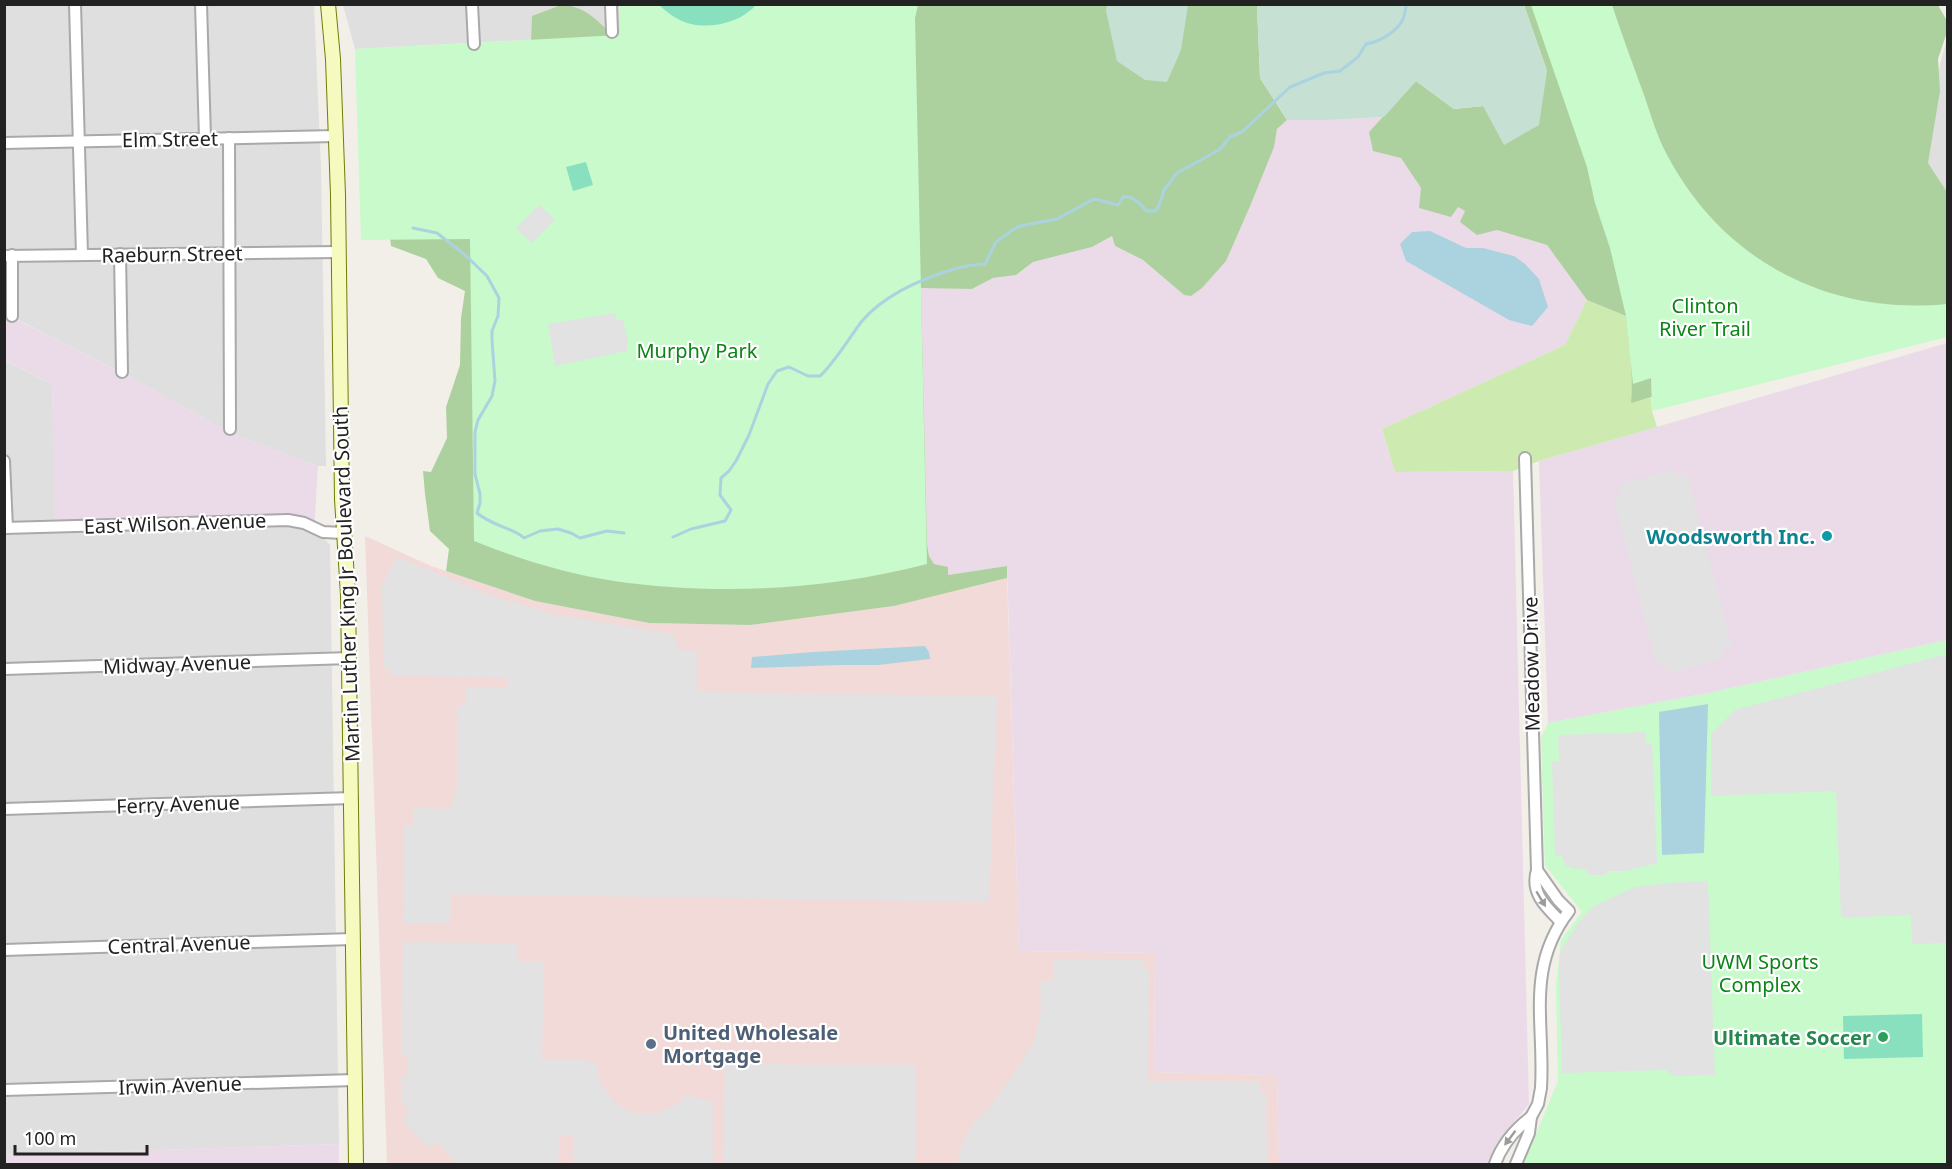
<svg xmlns="http://www.w3.org/2000/svg" width="1952" height="1169" font-family="'Noto Sans',sans-serif">
	<rect width="100%" height="100%" fill="#f2efe9"/>
	<!-- residential -->
	<g fill="#e0dfdf">
		<polygon points="5,5 314,5 321,167 326,466 318,466 232,434 126,375 5,313"/>
		<polygon points="343,5 619,5 621,35 355,49"/>
		<polygon points="1947,39 1947,202 1919,162 1929,105"/>
		<polygon points="4,360 52,384 56,527 298,523 318,531 330,545 339,1144 5,1155"/>
	</g>
	<!-- commercial -->
	<polygon fill="#f2dad9" points="365,536 431,566 535,601 649,623 750,625 894,606 1007,578 1019,951 1155,953 1154,1072 1277,1075 1279,1164 387,1164"/>
	<!-- industrial -->
	<g fill="#ebdbe8">
		<polygon points="1384,117 1369,132 1401,158 1421,188 1458,207 1497,230 1547,245 1587,300 1565,345 1382,429 1395,472 1513,471 1529,1104 1497,1143 1489,1164 1279,1164 1277,1075 1154,1072 1155,953 1019,951 1007,566 948,575 934,564 929,556 927,544 921,287 972,289 993,278 1016,275 1033,262 1092,247 1112,236 1115,246 1143,260 1184,295 1202,288 1226,260 1251,204 1273,147 1277,129 1287,120 1327,120"/>
		<polygon points="4,313 126,375 232,434 318,466 314,531 297,523 55,528 52,384 5,360"/>
		<polygon points="1947,343 1947,640 1709,693 1548,723 1539,461"/>
		<polygon points="339,1144 339,1164 5,1164 5,1155"/>
	</g>
	<!-- grass -->
	<path fill="#cdebb0" d="M1587 300 1626 316C1630 345 1633 373 1631 402L1651 398 1652 411 1657 427 1539 461 1513 471 1395 472 1382 429 1565 345Z"/>
	<!-- forest -->
	<g fill="#add19e">
		<path d="M561 5C591 5 610 34 627 54L765 5H1257L1260 78 1287 120 1277 129 1274 147 1251 204 1226 261 1202 288 1191 296 1184 295 1143 260 1115 246 1112 236 1092 247 1033 262 1016 275 993 278 972 289 921 288 927 544 929 556 934 564 948 567V575L1007 566V578L894 606 750 625 649 623 535 601 446 571 449 549 430 531 425 494 423 471 431 472 447 438 446 407 460 365 461 318 465 291 438 278 426 259 391 246 388 218 531 43 532 16Z"/>
		<path d="M1524 5H1938L1947 21V32L1938 59 1940 91 1928 163 1947 192V312L1631 403C1633 373 1630 345 1626 316L1587 300 1547 245 1497 230 1477 235 1460 222 1465 211 1458 207 1451 217 1419 208 1421 188 1401 158 1373 151 1369 132 1416 81 1454 109 1483 106 1547 71Z"/>
	</g>
	<!-- wetland -->
	<g fill="#c6e0d4">
		<polygon points="1107,5 1188,5 1181,50 1167,82 1145,80 1117,61 1106,11"/>
		<polygon points="1257,5 1524,5 1547,71 1539,125 1504,145 1483,106 1454,109 1416,81 1384,117 1327,120 1287,120 1260,78"/>
	</g>
	<!-- park -->
	<g fill="#c8facc">
		<path d="M619 5H918L915 18 927 564C826 590 718 596 614 581 567 574 519 559 474 541L470 239 361 240 355 49 620 35Z"/>
		<path d="M1531 5H1612C1622 35 1633 65 1644 95 1650 112 1655 130 1663 147 1718 258 1825 316 1947 304V337L1652 411 1651 378 1633 384 1626 316 1610 248 1595 203 1587 167Z"/>
		<polygon points="1947,640 1947,1164 1526,1164 1525,1161 1558,1081 1556,986 1561,940 1582,912 1545,865 1541,738 1548,723 1709,693"/>
	</g>
	<!-- pitch -->
	<g fill="#88e0be">
		<path d="M659 5H756C741 22 713 29 691 24 678 21 668 13 659 5Z"/>
		<polygon points="586,162 593,185 573,191 566,167"/>
		<polygon points="1922,1014 1923,1057 1844,1059 1843,1016"/>
	</g>
	<!-- parking -->
	<g fill="#e2e2e2">
		<polygon points="539,205 555,220 532,243 516,229"/>
		<polygon points="615,313 616,319 623,320 628,341 627,351 555,366 548,324"/>
		<polygon points="1674,469 1677,477 1687,474 1732,647 1722,649 1724,658 1668,674 1665,664 1657,665 1613,497 1621,495 1618,485"/>
		<polygon points="397,557 486,594 556,615 674,634 678,650 697,651 698,692 997,696 989,902 451,894 450,924 403,924 404,825 413,825 414,808 450,809 457,787 458,706 466,705 466,687 508,687 507,677 389,676 389,668 383,668 382,585"/>
		<polygon points="1947,654 1947,943 1912,944 1911,915 1841,918 1836,791 1711,796 1711,734 1735,710"/>
		<polygon points="1645,732 1646,743 1652,744 1657,863 1625,871 1606,871 1607,875 1589,875 1585,869 1572,868 1565,865 1562,856 1555,856 1552,761 1559,761 1558,735"/>
		<polygon points="1708,881 1715,1075 1673,1076 1666,1070 1562,1073 1559,973 1560,952 1578,923 1594,906 1635,887 1666,883"/>
		<polygon points="403,942 517,943 517,961 544,961 542,1059 585,1059 591,1063 597,1064 599,1080 612,1100 622,1108 637,1114 655,1114 664,1110 679,1103 685,1095 703,1100 714,1101 713,1164 574,1164 574,1136 559,1136 558,1164 458,1164 436,1142 429,1148 403,1122 407,1115 407,1105 401,1105 401,1076 407,1076 407,1055 401,1054"/>
		<polygon points="1054,960 1143,960 1143,970 1149,970 1148,1082 1260,1081 1260,1092 1266,1093 1267,1164 957,1164 963,1143 974,1122 993,1103 1017,1069 1035,1040 1041,1010 1040,982 1053,980"/>
		<polygon points="725,1064 915,1065 915,1164 723,1164"/>
	</g>
	<!-- water -->
	<g fill="#aad3df">
		<polygon points="1430,231 1466,248 1483,248 1514,256 1525,264 1539,279 1548,307 1532,326 1509,320 1406,261 1400,244 1412,232"/>
		<polygon points="925,646 929,652 930,659 878,665 841,665 751,668 752,657 813,652"/>
		<polygon points="1708,704 1704,853 1662,855 1659,712"/>
	</g>
	<g fill="none" stroke-linecap="round" stroke-linejoin="round">
		<!-- stream -->
		<g stroke="#aad3df" stroke-width="3">
			<path d="M413 228 437 233 464 254 487 276 499 298 498 316 492 331V340L495 381 492 396 478 420 475 432V474L480 494V503L477 513C492 526 514 528 524 538L540 531 558 529 571 533 580 538 607 531 624 533"/>
			<path d="M673 537 691 529 725 521 731 510 720 495 721 478 729 471 736 461 749 435 768 384 777 371 789 367 808 376H820C835 362 849 338 862 321 886 293 923 278 958 268 966 265 976 265 985 264L996 242 1014 229 1020 226 1057 219 1094 199 1118 205 1123 197C1134 195 1139 204 1147 211H1155L1159 206 1164 190 1177 173 1219 150 1230 137 1242 132 1290 87 1324 73 1340 71 1358 57 1366 44C1379 42 1397 32 1403 19 1405 15 1405 9 1407 4"/>
		</g>
		<defs>
			<g id="minor">
				<polyline points="75,4 82,255"/>
				<polyline points="201,4 205,138"/>
				<polyline points="472,4 474,44"/>
				<polyline points="611,4 612,32"/>
				<polyline points="229,138 230,429"/>
				<polyline points="4,143 336,136"/>
				<polyline points="120,254 122,372"/>
				<polyline points="12,255 12,316"/>
				<polyline points="4,256 339,252"/>
				<path d="M1525 458 1537 870C1530 893 1546 907 1561 922"/>
				<polyline points="4,461 7,528"/>
				<polyline points="4,528 288,520 304,523 323,532 343,533"/>
				<polyline points="4,669 350,658"/>
				<polyline points="4,809 352,798"/>
				<polyline points="4,950 353,939"/>
				<polyline points="4,1090 355,1080"/>
				<path d="M1495 1164C1502 1144 1514 1130 1531 1117"/>
				<path d="M1516 1164 1529 1133 1531 1117 1538 1104 1541 1088C1545 1023 1525 968 1569 911L1558 900 1537 870"/>
			</g>
			<polyline id="secondary" points="328,4 333,59 338,195 342,499 348,595 356,1164"/>
		</defs>
		<!-- minor casing -->
		<use href="#minor" stroke="#a9a9a9" stroke-width="14"/>
		<!-- secondary casing -->
		<use href="#secondary" stroke="#707d05" stroke-width="16"/>
		<!-- minor -->
		<use href="#minor" stroke="#fff" stroke-width="10"/>
		<!-- secondary -->
		<use href="#secondary" stroke="#f7fabf" stroke-width="14"/>
	</g>
	<!-- one-way arrows -->
	<defs><path id="oneway-solid" d="M-6-.8H1V-3.2L6.5 0L1 3.2V.8H-6Z" transform="scale(1.5)"/></defs>
	<g fill="#9c9c9c">
		<use href="#oneway-solid" transform="translate(1541 899) rotate(59)"/>
		<use href="#oneway-solid" transform="translate(1510 1138) rotate(127)"/>
	</g>
	<!-- markers -->
	<circle fill="#0f9aa8" stroke="#fff" stroke-width="2" cx="1827" cy="536" r="6"/>
	<circle fill="#2e9e5b" stroke="#fff" stroke-width="2" cx="1883" cy="1037" r="6"/>
	<circle fill="#5c6f8a" stroke="#fff" stroke-width="2" cx="651" cy="1044" r="6"/>
	<g text-anchor="middle" dominant-baseline="central" stroke-width="4.5" stroke-linejoin="round" paint-order="stroke">
		<!-- street labels -->
		<g font-size="20" fill="#222" stroke="#fff">
			<text transform="translate(170 139) rotate(-1)">Elm Street</text>
			<text transform="translate(172 254) rotate(-1)">Raeburn Street</text>
			<text transform="translate(175 523) rotate(-2)">East Wilson Avenue</text>
			<text transform="translate(346 584) rotate(-92)">Martin Luther King Jr Boulevard South</text>
			<text transform="translate(177 664) rotate(-2)">Midway Avenue</text>
			<text transform="translate(1531 664) rotate(-91)">Meadow Drive</text>
			<text transform="translate(178 804) rotate(-2)">Ferry Avenue</text>
			<text transform="translate(179 944) rotate(-2)">Central Avenue</text>
			<text transform="translate(180 1085) rotate(-2)">Irwin Avenue</text>
		</g>
		<!-- park labels -->
		<g font-size="20" fill="#0c8416" stroke="#fff">
			<text x="1705" y="305">Clinton<tspan x="1705" dy="23">River Trail</tspan></text>
			<text x="697" y="350">Murphy Park</text>
			<text x="1760" y="961">UWM Sports<tspan x="1760" dy="23">Complex</tspan></text>
		</g>
		<!-- culture labels -->
		<g font-size="20" font-weight="bold" fill="#0d838f" stroke="#fff" text-anchor="end">
			<text x="1815" y="536">Woodsworth Inc.</text>
		</g>
		<!-- service labels -->
		<g font-size="20" font-weight="bold" fill="#4e5e75" stroke="#fff" text-anchor="start">
			<text x="663" y="1032">United Wholesale<tspan x="663" dy="23">Mortgage</tspan></text>
		</g>
		<!-- leisure labels -->
		<g font-size="20" font-weight="bold" fill="#27864d" stroke="#fff" text-anchor="end">
			<text x="1871" y="1037">Ultimate Soccer</text>
		</g>
	</g>
	<!-- border -->
	<rect width="1952" height="1169" fill="none" stroke="#222222" stroke-width="12"/>
	<!-- scale -->
	<path d="M15 1145v9h132v-9" fill="none" stroke="#222222" stroke-width="3"/>
	<text x="24" y="1145" font-size="18" fill="#222222" stroke="#ffffff" stroke-width="4.5" paint-order="stroke">100 m</text>
</svg>
